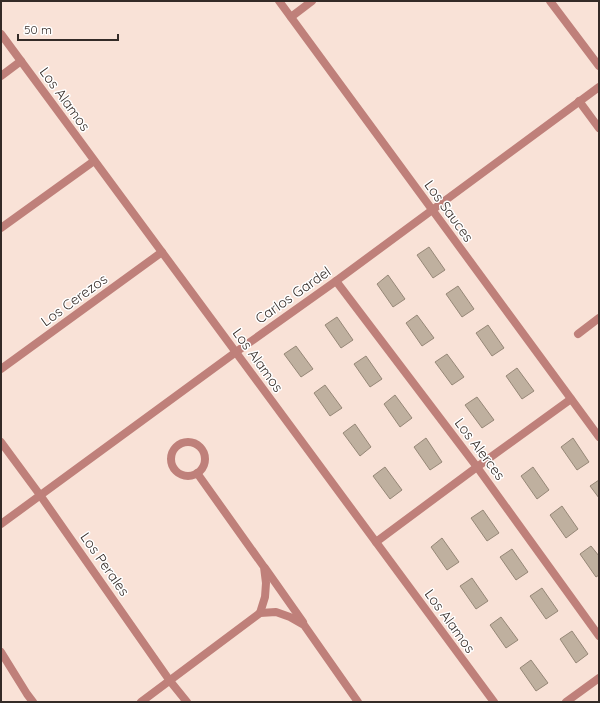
<svg xmlns="http://www.w3.org/2000/svg" width="600" height="703" font-family="Quicksand,sans-serif">
	<rect width="100%" height="100%" fill="#f9e2d7"/>
	<!-- building -->
	<g fill="#bfb09f" stroke="#968777">
		<polygon points="429,247 445,270 433,278 417,255"/>
		<polygon points="388,275 405,299 393,307 377,284"/>
		<polygon points="458,286 474,309 462,317 446,294"/>
		<polygon points="417,315 434,338 422,346 406,323"/>
		<polygon points="337,317 353,340 341,348 325,325"/>
		<polygon points="488,325 504,348 492,356 476,333"/>
		<polygon points="296,346 313,369 301,377 284,354"/>
		<polygon points="447,354 464,377 452,385 435,362"/>
		<polygon points="366,356 382,379 370,387 354,364"/>
		<polygon points="517,368 534,391 522,399 506,376"/>
		<polygon points="325,385 342,408 330,416 314,393"/>
		<polygon points="395,395 412,418 400,427 384,404"/>
		<polygon points="477,397 494,420 482,428 465,405"/>
		<polygon points="355,424 371,447 360,456 343,433"/>
		<polygon points="426,438 442,462 430,470 414,447"/>
		<polygon points="573,438 589,462 577,470 561,447"/>
		<polygon points="385,467 402,490 390,499 373,476"/>
		<polygon points="533,467 549,490 537,499 521,476"/>
		<polygon points="599,480 599,498 590,486"/>
		<polygon points="562,506 578,529 566,538 550,515"/>
		<polygon points="483,510 499,533 487,541 471,518"/>
		<polygon points="442,538 459,562 447,570 431,547"/>
		<polygon points="591,546 599,556 599,575 596,577 580,554"/>
		<polygon points="512,549 528,572 516,580 500,557"/>
		<polygon points="472,578 488,601 476,609 460,586"/>
		<polygon points="542,588 558,611 546,619 530,596"/>
		<polygon points="501,617 518,640 506,648 490,625"/>
		<polygon points="572,631 588,654 576,663 560,639"/>
		<polygon points="531,660 548,683 536,691 520,668"/>
	</g>
	<g fill="none" stroke-linecap="round" stroke-linejoin="round">
		<!-- street -->
		<g stroke="#bf807a" stroke-width="8">
			<polyline points="279,1 599,437"/>
			<polyline points="550,1 599,66"/>
			<polyline points="291,17 312,1"/>
			<polyline points="1,34 494,702"/>
			<polyline points="1,76 21,61"/>
			<polyline points="579,101 599,128"/>
			<polyline points="1,228 94,161"/>
			<polyline points="336,281 477,467 599,636"/>
			<polyline points="578,334 599,318"/>
			<polyline points="1,369 162,252"/>
			<circle cx="188" cy="459" r="17"/>
			<polyline points="1,442 40,495 170,681 187,702"/>
			<polyline points="197,473 264,567 266,583 265,597 260,613"/>
			<polyline points="1,524 236,352 336,281 599,87"/>
			<polyline points="376,542 477,467 571,399"/>
			<polyline points="265,568 303,622"/>
			<polyline points="1,652 27,694 33,702"/>
			<polyline points="141,702 260,613 276,612 290,617 304,625 358,702"/>
			<polyline points="566,702 599,678"/>
		</g>
	</g>
	<g text-anchor="middle" dominant-baseline="central" stroke-width="3" stroke-linejoin="round" paint-order="stroke">
		<!-- street labels -->
		<g font-size="14" fill="#342b27" stroke="#fff">
			<text transform="translate(65 99) rotate(54)">Los Alamos</text>
			<text transform="translate(449 211) rotate(54)">Los Sauces</text>
			<text transform="translate(293 295) rotate(-35)">Carlos Gardel</text>
			<text transform="translate(74 300) rotate(-36)">Los Cerezos</text>
			<text transform="translate(258 360) rotate(54)">Los Alamos</text>
			<text transform="translate(480 449) rotate(53)">Los Alerces</text>
			<text transform="translate(105 564) rotate(55)">Los Perales</text>
			<text transform="translate(450 621) rotate(54)">Los Alamos</text>
		</g>
	</g>
	<!-- border -->
	<rect width="600" height="703" fill="none" stroke="#342b27" stroke-width="4"/>
	<!-- scale -->
	<path d="M18 34v6h100v-6" fill="none" stroke="#342b27" stroke-width="2"/>
	<text x="24" y="34" font-size="12" fill="#342b27" stroke="#ffffff" stroke-width="3" paint-order="stroke">50 m</text>
</svg>
